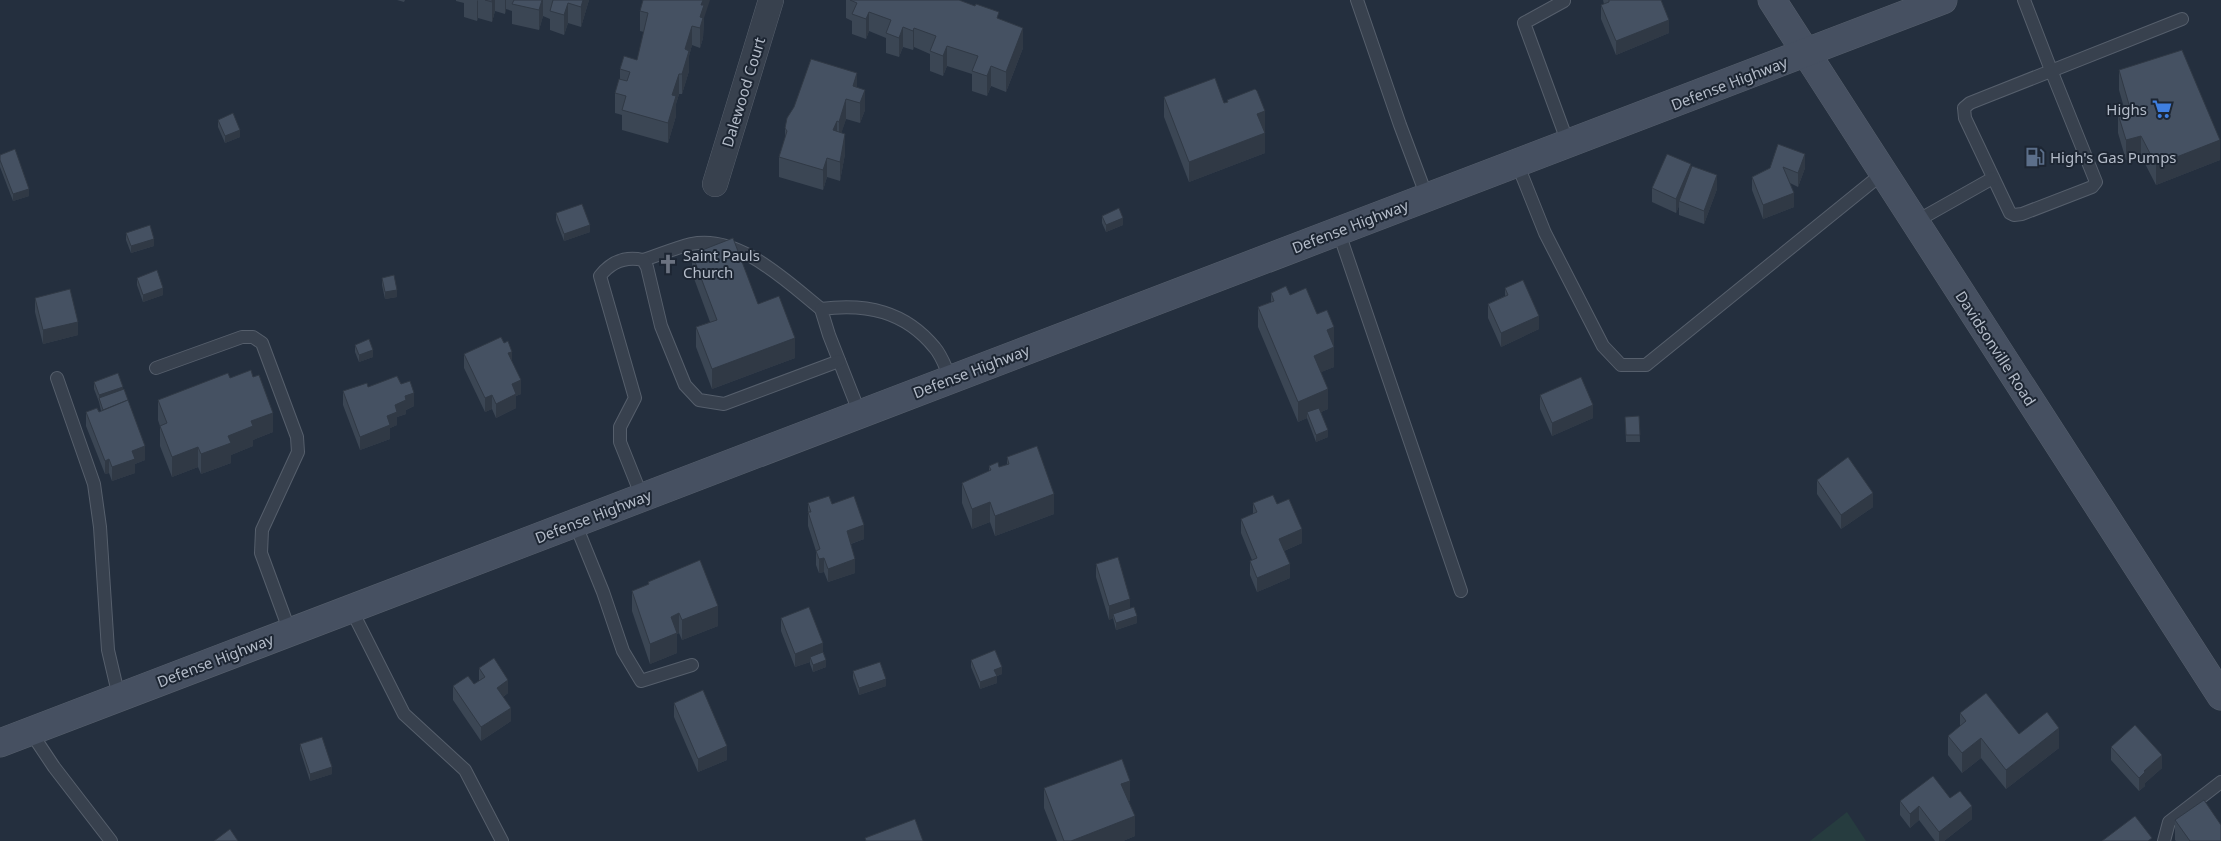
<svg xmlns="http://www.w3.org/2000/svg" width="2221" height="841" font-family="'Noto Sans',sans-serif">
	<rect width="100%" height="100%" fill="#242f3e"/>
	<!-- green -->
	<polygon fill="#263c3f" points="1847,812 1866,841 1810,841"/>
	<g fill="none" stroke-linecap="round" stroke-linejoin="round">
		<defs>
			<g id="service">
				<polyline points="1357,0 1400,125 1427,197"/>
				<polyline points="2024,0 2051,70 2096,182 2092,187 2022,214 2014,215 2010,213 1965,118 1964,108 1970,103 2182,19"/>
				<polyline points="1564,1 1524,23 1568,143"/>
				<polyline points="1517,163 1545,233 1603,346 1621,365 1646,365 1883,173"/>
				<polyline points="1915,222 1993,178"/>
				<polyline points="1338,230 1461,591"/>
				<path d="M643 260C659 255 675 248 691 244 739 234 786 281 821 309"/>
				<polyline points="156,368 242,337 253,337 262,343 297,437 298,452 262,530 261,553 290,632"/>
				<polyline points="57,378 94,484 100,527 108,650 119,697"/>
				<path d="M860 414 829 335 821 309C866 303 905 311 935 348 942 356 946 369 951 379"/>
				<path d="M642 497 620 442V427L635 398 600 276C611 262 625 256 643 260L647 267 661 326 685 385 699 400 724 404 839 361"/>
				<polyline points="575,523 603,592 623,651 641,681 692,665"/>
				<polyline points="351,609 404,714 465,770 502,841"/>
				<polyline points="30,731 54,767 111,841"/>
				<polyline points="2164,841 2169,822 2221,782"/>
			</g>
			<polyline id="minor" points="715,184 771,0"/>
			<g id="secondary">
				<polyline points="1772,0 2221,696"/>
				<polyline points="0,743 1943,0"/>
			</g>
		</defs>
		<!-- service casing -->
		<use href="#service" stroke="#565f6c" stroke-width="14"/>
		<!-- minor casing -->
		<use href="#minor" stroke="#565f6c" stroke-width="26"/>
		<!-- secondary casing -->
		<use href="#secondary" stroke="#565f6c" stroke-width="29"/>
		<!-- service -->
		<use href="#service" stroke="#38414e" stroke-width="12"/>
		<!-- minor -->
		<use href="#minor" stroke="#38414e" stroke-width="25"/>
		<!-- secondary -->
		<use href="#secondary" stroke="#465061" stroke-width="28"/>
	</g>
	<!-- wall -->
	<g fill="#3b4654">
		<polygon points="397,0 405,0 404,2"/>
		<polygon points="456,0 589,0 581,27 568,23 564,35 550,30 550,19 543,16 539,30 512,24 512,11 506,9 505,14 495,11 492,22 478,18 477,21 464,17 464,3 456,1"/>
		<polygon points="846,0 959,0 999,19 1023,48 1006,92 991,86 987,96 972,91 972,74 947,66 943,76 930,71 930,54 914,47 913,50 903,47 899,57 886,53 886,38 869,31 866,39 852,34 852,21 846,18"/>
		<polygon points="1603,0 1661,0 1669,33 1616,55 1601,19 1601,5 1604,4"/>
		<polygon points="640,11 704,18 703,38 700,48 692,45 689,56 689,71 682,94 679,94 676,104 676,116 668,143 622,130 622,115 615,113 615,93 620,79 620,69 637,60 644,32 640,31"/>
		<polygon points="2119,70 2220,160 2156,185 2141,156 2126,160 2118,133 2118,114 2125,111 2119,90"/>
		<polygon points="857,87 865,110 860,123 846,119 841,133 845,154 840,181 827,177 823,190 779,177 779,157 785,139 785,128"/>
		<polygon points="1164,97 1224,103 1227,102 1227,100 1265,131 1264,131 1265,153 1189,182 1164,117"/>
		<polygon points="218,120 240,137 225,143 218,127"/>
		<polygon points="1778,144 1805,168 1798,187 1790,183 1794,207 1763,219 1752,190 1752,177 1770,168"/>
		<polygon points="0,155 29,196 13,201 0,167"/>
		<polygon points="1691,170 1717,189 1704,224 1679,215 1679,206 1676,213 1652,202 1652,188"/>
		<polygon points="556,213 590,232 564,241 556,220"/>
		<polygon points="1102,216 1123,225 1106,232 1102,223"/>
		<polygon points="126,233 154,246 131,253 126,240"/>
		<polygon points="692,254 758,304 795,358 712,389 696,347 696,327 710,322 692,273"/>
		<polygon points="137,278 163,295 143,302 137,285"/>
		<polygon points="382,278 397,297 385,299 382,285"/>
		<polygon points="1505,288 1539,329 1501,347 1488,318 1488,304 1505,296"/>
		<polygon points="1271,293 1290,295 1317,314 1334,346 1334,367 1321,372 1328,409 1321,412 1328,437 1316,442 1307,418 1298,422 1258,327 1258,307 1271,302"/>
		<polygon points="35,298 78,335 43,344 35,312"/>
		<polygon points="355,345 373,357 359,362 355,352"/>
		<polygon points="464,354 512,362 521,394 516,396 516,408 496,418 492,409 485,412 464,368"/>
		<polygon points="230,378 273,432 253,440 253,446 231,455 231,463 201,474 198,467 172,477 160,446 160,426 158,420 158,400"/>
		<polygon points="94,382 123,389 145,460 135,464 135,473 112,481 109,473 105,474 86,426 86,412 99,412 101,411 99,402 94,389"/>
		<polygon points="401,384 414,406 406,410 406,414 397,417 397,425 390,428 390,439 360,450 343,405 343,391"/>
		<polygon points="1540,395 1593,418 1552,436 1540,409"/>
		<polygon points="1639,416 1640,442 1626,442 1625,417"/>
		<polygon points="1007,457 1054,514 995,536 990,522 972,529 962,503 962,483 989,471 989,466 999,467 1007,465"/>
		<polygon points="1817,480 1873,507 1841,529 1817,494"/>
		<polygon points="808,503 832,504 864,539 851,544 855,573 828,582 824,572 819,573 816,565 816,551 808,526"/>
		<polygon points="1253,503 1277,504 1302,543 1284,551 1290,578 1257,592 1250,575 1250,561 1252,560 1241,533 1241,519 1253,514"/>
		<polygon points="1096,564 1130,608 1137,623 1116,630 1113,618 1109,620 1096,577"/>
		<polygon points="648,582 718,626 682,640 679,633 677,634 677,653 650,664 632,611 632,591 648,585"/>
		<polygon points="781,618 823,653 826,667 813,672 810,664 810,662 795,667 781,631"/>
		<polygon points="971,660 1002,674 997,676 997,683 980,689 971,667"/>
		<polygon points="479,668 508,693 503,697 511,721 481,741 453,700 453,686 474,684 479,681"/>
		<polygon points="853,671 886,686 859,695 853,678"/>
		<polygon points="674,703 727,760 698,772 674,717"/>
		<polygon points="1960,713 2019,734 2059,748 2006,789 1981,758 1962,773 1948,755 1948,736 1960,726"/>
		<polygon points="300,744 332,774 310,781 300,750"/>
		<polygon points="2111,747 2162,768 2145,783 2145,786 2139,791 2111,760"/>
		<polygon points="1044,788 1130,801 1129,801 1135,836 1123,841 1057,841 1044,808"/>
		<polygon points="1950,798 1972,819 1944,841 1935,841 1919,820 1910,828 1900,815 1900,801"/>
		<polygon points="2175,820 2221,841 2176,841 2175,840"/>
	</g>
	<!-- shaded-wall -->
	<g fill="#303945">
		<polygon points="478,0 478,18 477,21 477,1"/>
		<polygon points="492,0 495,0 495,11 492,22"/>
		<polygon points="505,0 506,0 506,9 505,14"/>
		<polygon points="542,0 543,0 543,16 539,30 539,10"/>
		<polygon points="583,0 589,0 581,27 581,7"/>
		<polygon points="703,0 710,0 704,18 703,38 700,48 700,17 701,5"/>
		<polygon points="568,3 568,23 564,35 564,15"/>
		<polygon points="869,12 869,31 866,39 866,19"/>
		<polygon points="1669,20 1669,33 1616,55 1616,41"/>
		<polygon points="692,26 692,45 689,56 689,71 682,94 682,74 685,49"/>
		<polygon points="903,27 903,47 899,57 899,38"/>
		<polygon points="914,28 914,47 913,50 913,31"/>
		<polygon points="1023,28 1023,48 1006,92 1006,72"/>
		<polygon points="947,46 947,66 943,76 943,56"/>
		<polygon points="991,66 991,86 987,96 987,76"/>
		<polygon points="857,73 857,93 853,86"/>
		<polygon points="679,74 679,94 676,104 676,116 668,143 668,123 672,95"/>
		<polygon points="865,90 865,110 860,123 860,103"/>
		<polygon points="846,99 846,119 839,141 839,122"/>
		<polygon points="1265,111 1265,131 1257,133 1257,114"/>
		<polygon points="837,121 837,141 833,130"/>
		<polygon points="240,130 240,137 225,143 225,136"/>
		<polygon points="1265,133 1265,153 1189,182 1189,162"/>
		<polygon points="845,134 845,154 840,181 840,162"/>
		<polygon points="2141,136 2141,156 2126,160 2126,140"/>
		<polygon points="2220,140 2220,160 2156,185 2156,165"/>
		<polygon points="1805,154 1805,168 1798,187 1798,173"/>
		<polygon points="827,158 827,177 823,190 823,170"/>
		<polygon points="1691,164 1691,178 1679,201 1679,206 1676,213 1676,199"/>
		<polygon points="1717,175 1717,189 1704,224 1704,211"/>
		<polygon points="29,189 29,196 13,201 13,194"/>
		<polygon points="1794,193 1794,207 1763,219 1763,205"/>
		<polygon points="1123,218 1123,225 1106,232 1106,225"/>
		<polygon points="590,225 590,232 564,241 564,234"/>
		<polygon points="154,239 154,246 131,253 131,246"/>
		<polygon points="163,288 163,295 143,302 143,295"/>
		<polygon points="397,290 397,297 385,299 385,292"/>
		<polygon points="1539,316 1539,329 1501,347 1501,333"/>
		<polygon points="78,322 78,335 43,344 43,330"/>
		<polygon points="1334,327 1334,347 1327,330"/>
		<polygon points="795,338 795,358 712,389 712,369"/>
		<polygon points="1334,347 1334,367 1314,375 1314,356"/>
		<polygon points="373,350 373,357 359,362 359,355"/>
		<polygon points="512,352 512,365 508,353"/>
		<polygon points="521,380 521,394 516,396 516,408 496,418 496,404 512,384"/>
		<polygon points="123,387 123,394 99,398 99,402 99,395"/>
		<polygon points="1328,389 1328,409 1309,417 1307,412 1307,418 1298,422 1298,402"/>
		<polygon points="414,393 414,406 406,410 406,414 397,417 397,425 390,428 390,439 360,450 360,437 387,416 395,405 405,396"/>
		<polygon points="492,395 492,409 485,412 485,398"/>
		<polygon points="1593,405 1593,418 1552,436 1552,423"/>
		<polygon points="273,413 273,432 253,440 253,446 231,455 231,463 201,474 201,454 251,421"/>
		<polygon points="1328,430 1328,437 1316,442 1316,435"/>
		<polygon points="145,446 145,460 135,464 135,473 112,481 112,467 132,451"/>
		<polygon points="198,447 198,467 172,477 172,457"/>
		<polygon points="109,459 109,473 105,474 105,461"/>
		<polygon points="1873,493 1873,507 1841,529 1841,515"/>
		<polygon points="1054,494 1054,514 995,536 995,516"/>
		<polygon points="990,502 990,522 972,529 972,509"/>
		<polygon points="864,525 864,539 847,545 847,531"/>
		<polygon points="1302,529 1302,543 1279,553 1279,539"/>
		<polygon points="824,558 824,572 819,573 819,559"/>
		<polygon points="855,559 855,573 828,582 828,569"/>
		<polygon points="1290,564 1290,578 1257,592 1257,578"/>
		<polygon points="1130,599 1130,613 1113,614 1113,618 1109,620 1109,606"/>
		<polygon points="718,606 718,626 682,640 682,620"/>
		<polygon points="679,613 679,633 677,634 677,653 650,664 650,644 671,617"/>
		<polygon points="1137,616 1137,623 1116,630 1116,623"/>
		<polygon points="823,643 823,657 810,657 810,662 795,667 795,654"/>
		<polygon points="826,660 826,667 813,672 813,665"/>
		<polygon points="1002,667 1002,674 994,677 994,670"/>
		<polygon points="997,676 997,683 980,689 980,682"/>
		<polygon points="886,679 886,686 859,695 859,688"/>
		<polygon points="508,680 508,693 497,701 497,688"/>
		<polygon points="511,708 511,721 481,741 481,727"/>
		<polygon points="2059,728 2059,748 2006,789 2006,770"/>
		<polygon points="1981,738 1981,758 1962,773 1962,753"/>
		<polygon points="727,746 727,760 698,772 698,759"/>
		<polygon points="2162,755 2162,768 2145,783 2145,786 2139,791 2139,778 2144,771"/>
		<polygon points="332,767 332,774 310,781 310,774"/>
		<polygon points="1130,781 1130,801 1121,804 1121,784"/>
		<polygon points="1919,806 1919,820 1910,828 1910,814"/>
		<polygon points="1972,806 1972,819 1944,841 1939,841 1939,832"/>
		<polygon points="1135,816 1135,836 1123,841 1071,841"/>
	</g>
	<!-- building -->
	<g fill="#455162" stroke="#303945">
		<polygon points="485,0 492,0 492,2"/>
		<polygon points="514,0 542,0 539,10 512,4"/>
		<polygon points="553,0 583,0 581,7 568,3 564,15 550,11"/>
		<polygon points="643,0 703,0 701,5 704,5 700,17 703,18 700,28 692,26 685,49 689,51 682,74 679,74 672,95 676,96 668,123 622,110 626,96 615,93 619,79 627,81 630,72 620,69 624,56 637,60 648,13 640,11"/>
		<polygon points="850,0 959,0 975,6 976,4 999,12 997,18 1023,28 1006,72 991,66 987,76 972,71 978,56 947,46 943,56 930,51 936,36 914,28 913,31 903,27 899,38 886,33 891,20 869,12 866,19 852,14 857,3"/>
		<polygon points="1609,0 1661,0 1669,20 1616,41 1601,5 1609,2"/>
		<polygon points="2182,50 2220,140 2156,165 2141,136 2126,140 2118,114 2130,108 2119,70"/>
		<polygon points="811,59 857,73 853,86 865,90 860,103 846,99 839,122 837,121 833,130 845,134 840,162 827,158 823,170 779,157 787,131 785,128 787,118 794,107"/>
		<polygon points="1215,78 1224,103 1228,102 1227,100 1255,89 1257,91 1265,111 1257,114 1265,133 1189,162 1164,97"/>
		<polygon points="233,113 240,130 225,136 218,120"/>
		<polygon points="1778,144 1805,154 1798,173 1783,167 1794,193 1763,205 1752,177 1770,168"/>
		<polygon points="15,149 29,189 13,194 0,160 0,155"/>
		<polygon points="1667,154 1691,164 1676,199 1652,188"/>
		<polygon points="1692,166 1717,175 1704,211 1679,201"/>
		<polygon points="582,204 590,225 564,234 556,213"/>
		<polygon points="1119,208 1123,218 1106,225 1102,216"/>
		<polygon points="150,225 154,239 131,246 126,233"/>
		<polygon points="733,238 758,304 779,296 795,338 712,369 696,327 717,320 692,254"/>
		<polygon points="157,270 163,288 143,295 137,278"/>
		<polygon points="394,275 397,290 385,292 382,278"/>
		<polygon points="1523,280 1539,316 1501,333 1488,304 1508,295 1505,288"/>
		<polygon points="1286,286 1290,295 1306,288 1317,314 1327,310 1334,327 1327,330 1334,347 1314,356 1328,389 1298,402 1258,307 1274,301 1271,293"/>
		<polygon points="70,289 78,322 43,330 35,298"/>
		<polygon points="501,337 504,343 508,341 512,352 508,353 521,380 512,384 516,394 496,404 492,395 485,398 464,354"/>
		<polygon points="369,339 373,350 359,355 355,345"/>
		<polygon points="251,370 253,377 259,375 273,413 251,421 253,426 228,436 231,443 201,454 198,447 172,457 160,426 167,423 158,400 228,373 230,378"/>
		<polygon points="118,373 123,387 99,395 94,382"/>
		<polygon points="397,376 401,384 410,381 414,393 405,396 406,400 395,405 397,412 387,416 390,425 360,437 343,391 367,383 368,387"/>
		<polygon points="1581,377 1593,405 1552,423 1540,395"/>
		<polygon points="124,389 128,400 103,410 99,398"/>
		<polygon points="128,400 145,446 132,451 135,459 112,467 109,459 105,461 86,412 97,408 99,412"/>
		<polygon points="1319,408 1328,430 1316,435 1307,412"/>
		<polygon points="1639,416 1640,435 1626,435 1625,417"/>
		<polygon points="1037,446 1054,494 995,516 990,502 972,509 962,483 991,470 989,466 998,462 999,467 1009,464 1007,457"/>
		<polygon points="1848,457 1873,493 1841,515 1817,480"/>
		<polygon points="1273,495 1277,504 1289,499 1302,529 1279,539 1290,564 1257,578 1250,561 1257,558 1241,519 1257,512 1253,503"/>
		<polygon points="829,496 832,504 854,496 864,525 847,531 855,559 828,569 824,558 819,559 816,551 820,549 808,512 811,512 808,503"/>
		<polygon points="1118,557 1130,599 1109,606 1096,564"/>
		<polygon points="700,560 718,606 682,620 679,613 671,617 677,633 650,644 632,591 649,584 648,582"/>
		<polygon points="809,607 823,643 795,654 781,618"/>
		<polygon points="1134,607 1137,616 1116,623 1113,614"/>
		<polygon points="995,650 1002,667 994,670 997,676 980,682 971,660"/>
		<polygon points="823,652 826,660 813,665 810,657"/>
		<polygon points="494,658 508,680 497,688 511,708 481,727 453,686 468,676 474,684 485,677 479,668"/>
		<polygon points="880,662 886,679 859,688 853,671"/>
		<polygon points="703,690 727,746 698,759 674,703"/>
		<polygon points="1986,693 2019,734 2047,712 2059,728 2006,770 1981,738 1962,753 1948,736 1966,721 1960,713"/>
		<polygon points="2135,725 2162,755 2144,771 2145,772 2139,778 2111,747"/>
		<polygon points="322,737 332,767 310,774 300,744"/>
		<polygon points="1122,759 1130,781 1121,784 1135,816 1071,841 1064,841 1044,788"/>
		<polygon points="1933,776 1950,798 1960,791 1972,806 1939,832 1919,806 1910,814 1900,801"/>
		<polygon points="2204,800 2221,825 2221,841 2190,841 2175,820"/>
		<polygon points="2135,816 2152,838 2148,841 2102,841"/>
		<polygon points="915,819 923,841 866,841 865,838"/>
		<polygon points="230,829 238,841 214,841"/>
	</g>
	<!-- icons -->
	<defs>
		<symbol id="supermarket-bare" viewBox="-9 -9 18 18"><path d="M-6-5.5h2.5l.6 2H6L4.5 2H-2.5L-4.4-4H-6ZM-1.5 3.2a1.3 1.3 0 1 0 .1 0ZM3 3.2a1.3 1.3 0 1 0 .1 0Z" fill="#3f7fe0" stroke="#1d2633" stroke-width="2.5" paint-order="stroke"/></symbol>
		<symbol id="fuel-bare" viewBox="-9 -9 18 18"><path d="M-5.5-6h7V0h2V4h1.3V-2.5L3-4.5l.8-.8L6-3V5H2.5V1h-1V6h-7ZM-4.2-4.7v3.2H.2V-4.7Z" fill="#5c6f8a" stroke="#1d2633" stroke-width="2.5" paint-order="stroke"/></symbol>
		<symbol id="church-bare" viewBox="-9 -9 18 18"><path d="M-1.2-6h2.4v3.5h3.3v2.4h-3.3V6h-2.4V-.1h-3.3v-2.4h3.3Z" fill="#6b7280" stroke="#1d2633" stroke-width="2.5" paint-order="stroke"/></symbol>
	</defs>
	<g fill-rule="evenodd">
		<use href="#supermarket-bare" x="2148" y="95" width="28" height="28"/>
		<use href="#fuel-bare" x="2021" y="143" width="28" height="28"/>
		<use href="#church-bare" x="654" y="250" width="28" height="28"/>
	</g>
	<g text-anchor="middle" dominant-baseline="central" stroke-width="4" stroke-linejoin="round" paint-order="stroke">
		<!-- street labels -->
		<g font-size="15" fill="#b4bcc9" stroke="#1d2633">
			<text transform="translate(1729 83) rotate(-21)">Defense Highway</text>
			<text transform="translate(743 92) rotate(-73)">Dalewood Court</text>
			<text transform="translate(1350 226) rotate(-21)">Defense Highway</text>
			<text transform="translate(1996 348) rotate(57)">Davidsonville Road</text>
			<text transform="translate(971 371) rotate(-21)">Defense Highway</text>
			<text transform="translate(593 516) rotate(-21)">Defense Highway</text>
			<text transform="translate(215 660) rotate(-21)">Defense Highway</text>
		</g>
		<!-- poi labels -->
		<g font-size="15" fill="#b4bcc9" stroke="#1d2633" text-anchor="start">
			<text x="2147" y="109" text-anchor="end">Highs</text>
			<text x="2050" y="157">High's Gas Pumps</text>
			<text x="683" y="255">Saint Pauls<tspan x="683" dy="17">Church</tspan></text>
		</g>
	</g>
</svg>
